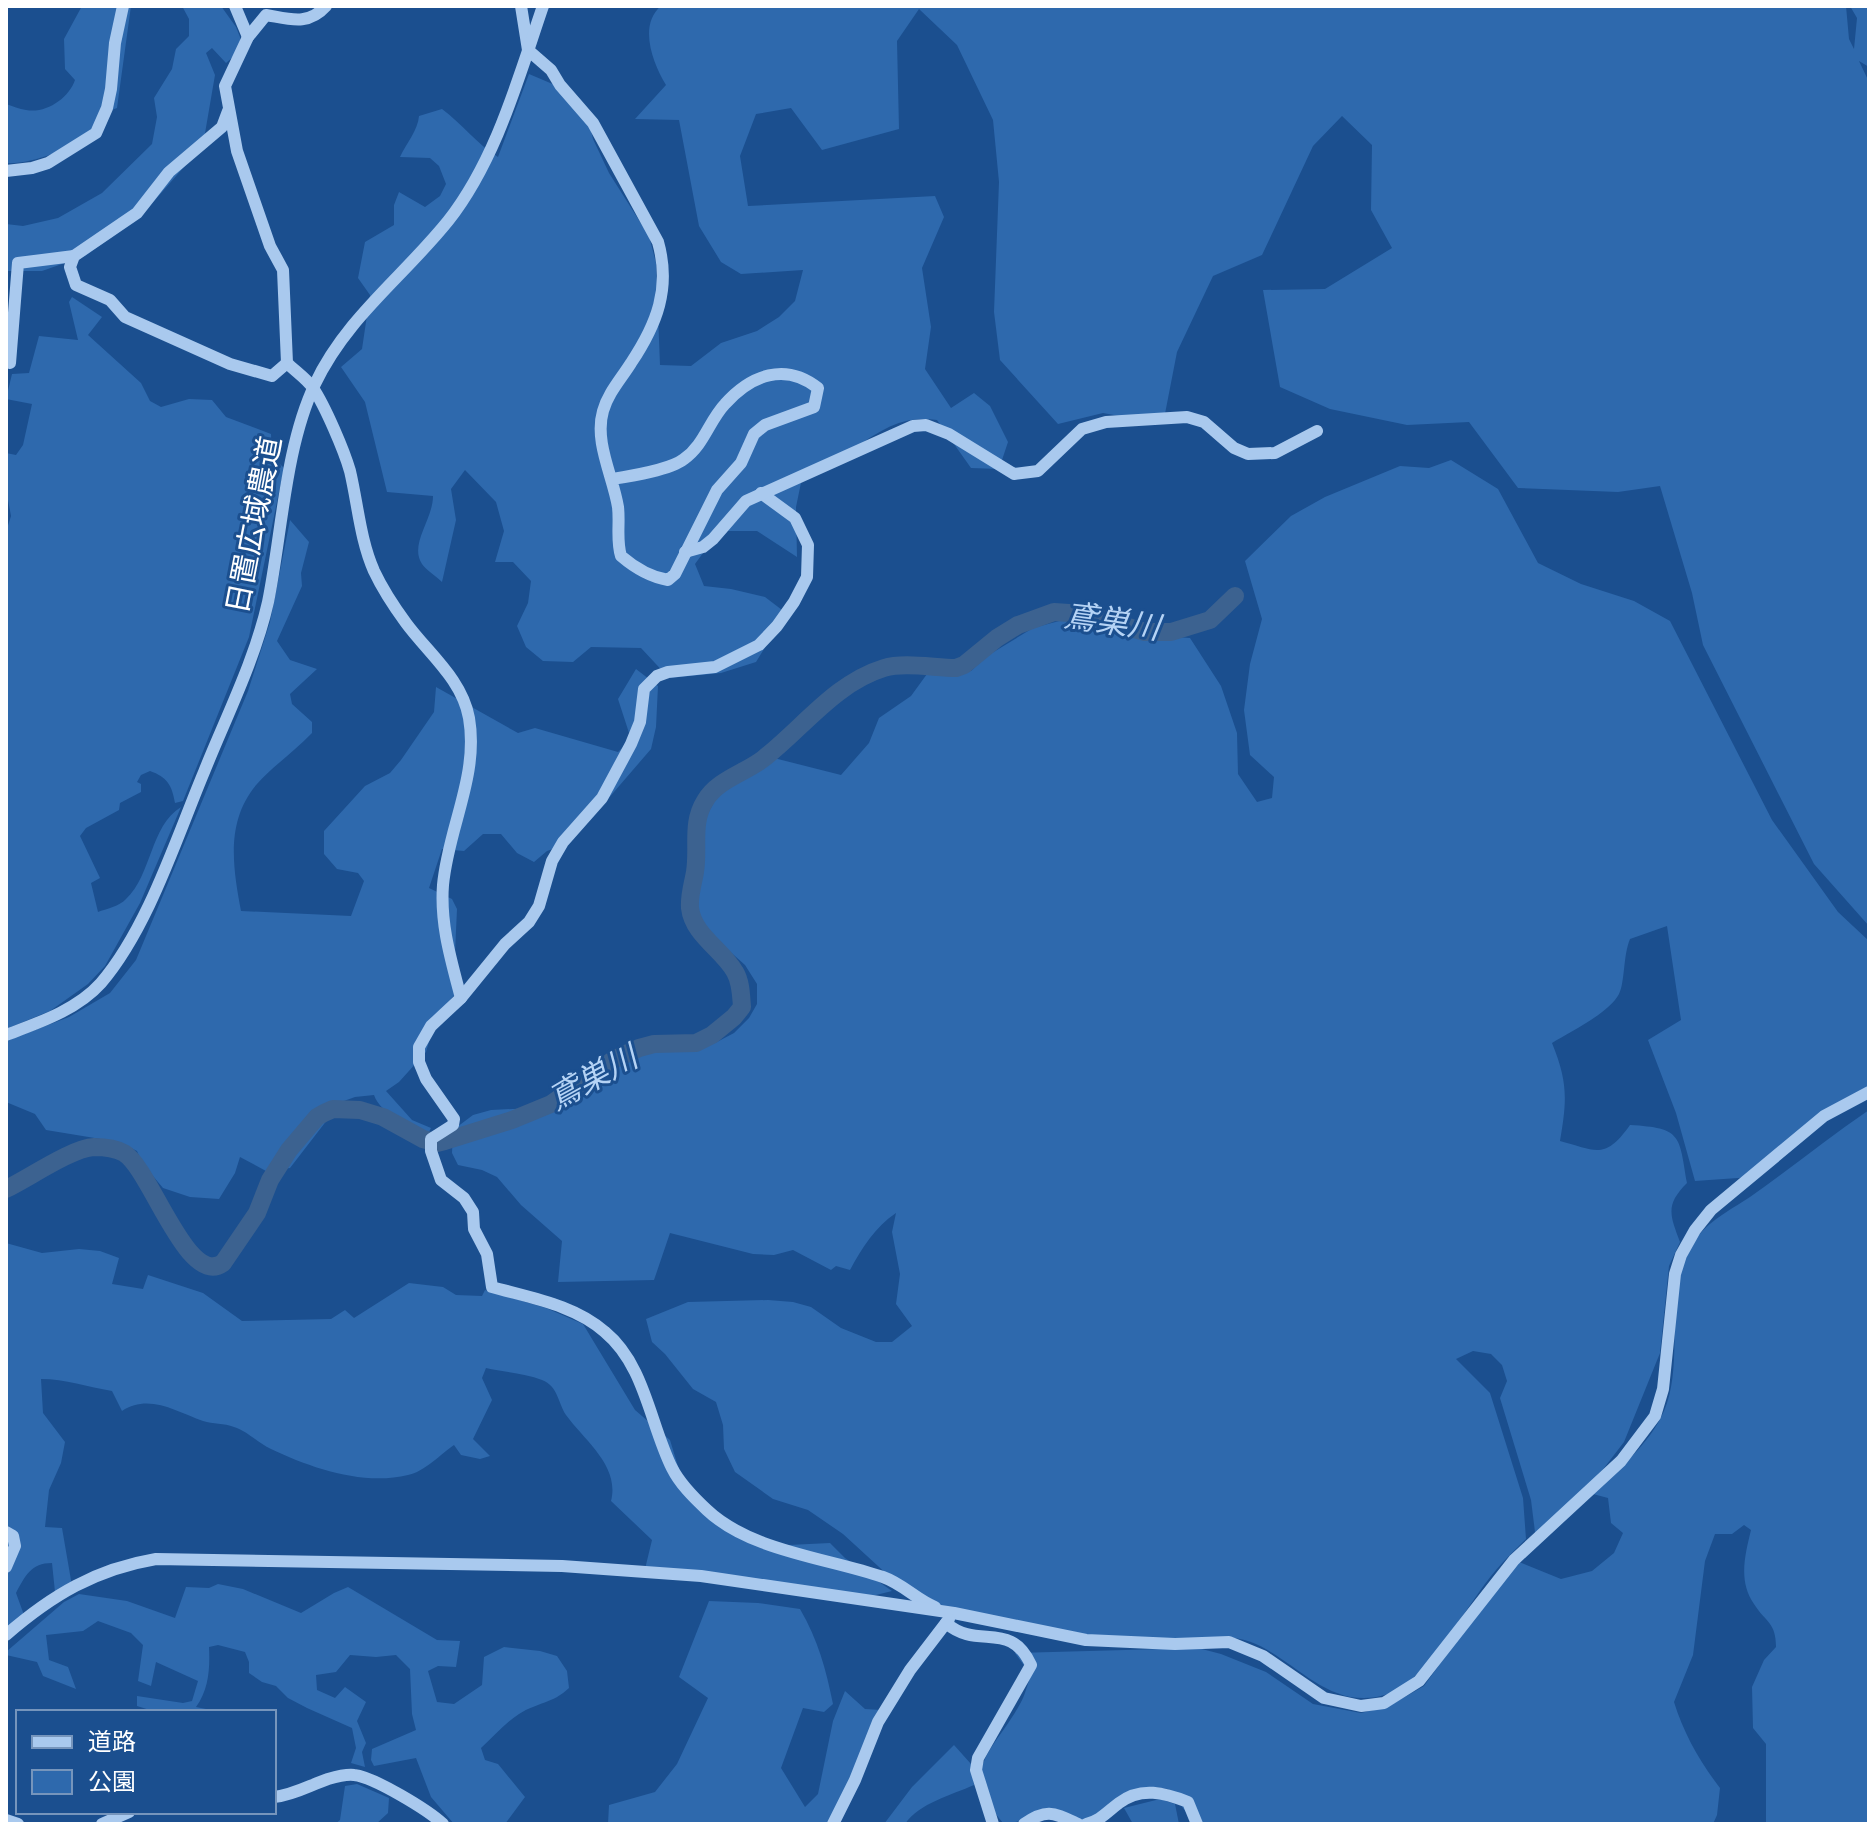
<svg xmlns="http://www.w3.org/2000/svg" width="1875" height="1830" font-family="Karla,'Noto Sans JP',sans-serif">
	<rect width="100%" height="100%" fill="#1b4f8f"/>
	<!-- green -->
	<g fill="#2e69ad">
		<path d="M82 6H131L117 108 99 115C96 120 93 128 90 132 73 149 29 165 6 163V104C13 106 19 109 26 110 46 114 69 98 75 80L65 69 64 39Z"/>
		<polygon points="182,6 221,6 236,27 240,37 240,51 226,63 212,48 206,53 215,75 204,139 191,159 141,216 85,256 42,271 6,271 6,224 23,226 58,218 102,193 152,144 157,117 154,98 172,69 176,49 189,36 189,19"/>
		<path d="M661 6H1846L1849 39 1854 49 1857 18 1850 6H1869V67L1859 61 1869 82V926L1814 864 1703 645 1692 593 1660 486 1618 492 1518 488 1469 422 1407 425 1330 409 1280 387 1263 290 1325 289 1392 248 1371 210 1372 145 1342 116 1313 146 1262 255 1213 276 1177 352 1163 424 1103 413 1058 424 1000 360 994 312 999 182 993 120 957 45 919 9 897 41 899 129 822 150 791 108 756 114 740 156 748 206 935 196 944 217 922 268 931 327 925 369 951 408 974 393 990 406 1008 442 999 469 971 468 937 420C898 415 881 432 849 451 834 459 818 466 803 473L796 507 797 557 757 531H719L695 564 704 586 731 589 765 597 786 613 756 662 721 673 669 678 641 648 591 647 573 662 543 661 526 647 517 626 528 603 531 581 513 562H495L504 531 496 502 465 470 451 489 456 520 442 582C436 576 426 570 422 564 409 544 433 520 433 496L387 492 365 402 341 367 362 349 370 295 358 278 365 242 394 225V205L399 192 425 207 440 196 446 184 439 166 430 158 400 157C406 144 418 130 419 116L442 109C462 124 477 144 498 157L529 74 562 88 585 106 593 139 609 173 649 236 656 263 660 365 691 366 721 343 757 331 779 317 795 301 803 270 741 274 721 262 699 226 679 120 635 119 666 85C653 64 638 25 661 6Z"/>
		<path d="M72 297 102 317 88 335 141 383 150 401 161 407 189 399 212 400 226 417 271 434 272 461H277L284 468 249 637 183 801 175 803C172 785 167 777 150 771L141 775 137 782 141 784V792L120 803 119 810 86 828 80 836 100 878 91 883 98 912C106 909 120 906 126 899 152 875 150 826 181 807L140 903 105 966 88 984 50 1011 6 1029V532L11 516 6 489V453L16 455 23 445 32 404 6 399 12 374 29 373 39 336 78 340 69 302Z"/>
		<path d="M1451 460 1498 489 1538 563 1581 584 1634 601 1670 621 1772 820 1838 912 1869 941V1087L1752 1177 1695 1181 1676 1113 1648 1040 1681 1020 1667 926 1630 939C1623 956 1625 982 1619 994 1609 1013 1570 1032 1552 1043 1568 1082 1567 1100 1560 1141 1597 1151 1605 1160 1630 1125 1682 1128 1679 1135 1687 1183 1665 1205 1670 1215 1680 1242L1669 1266 1660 1353 1624 1442 1584 1494 1536 1540 1531 1500 1500 1398 1507 1381 1502 1365 1491 1354 1473 1351 1456 1359 1490 1393 1523 1498 1526 1539C1516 1549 1505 1559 1496 1570 1468 1602 1427 1682 1388 1694 1313 1719 1278 1621 1209 1640L1074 1635 958 1620 926 1610 843 1534 808 1510 773 1499 735 1472 724 1449 723 1425 716 1402 693 1389 665 1354 652 1342 646 1319 688 1302 768 1300 793 1302 811 1307 841 1328 876 1342H892L912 1326 896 1304 900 1274 892 1232 896 1213C875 1227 862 1248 850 1270L836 1266 831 1270 793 1250 774 1255 753 1254 670 1233 654 1280 558 1282 562 1241 521 1205 497 1177 482 1170 458 1165 452 1153 453 1130 473 1115 491 1110 555 1107 588 1084 623 1050 652 1041 684 1039 701 1044 715 1043 734 1033 749 1018 757 1004V984L745 965 708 932 696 906 705 853 701 827 716 798 744 762 766 756 841 775 869 743 879 718 911 696 927 674 971 671 987 656 1033 628 1063 620 1093 624 1127 634 1190 638 1221 686 1237 733 1238 774 1257 802 1272 798 1274 777 1250 755 1244 710 1250 664 1262 619 1245 561 1291 516 1325 497 1400 466 1429 468Z"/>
		<path d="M290 520 309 542 301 573 302 586 277 641 290 660 317 669 290 694 292 704 312 722V733C295 751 273 766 257 784 225 821 233 868 241 911L351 916 364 881 358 873 337 869 324 854V831L365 786 390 773 401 760 434 712 436 687 518 733 535 728 618 752 631 739 618 699 636 669 658 686 656 727 651 749 570 843 547 851 534 862 517 853 501 834H483L464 851 442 849 429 888 452 899 457 909 455 953 462 987 437 1014 426 1052 399 1082 386 1091 412 1120 431 1128 428 1134C410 1125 381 1115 374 1095L355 1097 341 1102 290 1168 266 1171 240 1157 235 1173 219 1199 190 1197 163 1188 142 1163 137 1151 119 1142 46 1130 35 1114 6 1102V1041L69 1017 110 993 136 960 248 691 270 622Z"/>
		<path d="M1869 1110V1824H1766V1744L1753 1728 1752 1687 1764 1660 1776 1647C1776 1622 1766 1623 1754 1604 1738 1581 1745 1555 1751 1530L1744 1525 1732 1534H1715L1705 1561 1693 1655 1674 1702C1684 1734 1700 1762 1720 1788L1717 1815 1713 1824H1192L1190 1817 1168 1789 1154 1787 1077 1824 1043 1817 1004 1824C956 1769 993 1753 1020 1704 1025 1696 1027 1685 1031 1675L1015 1653 1198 1648 1221 1654 1266 1672 1313 1704 1361 1713 1389 1706 1424 1686 1470 1622 1519 1562 1561 1579 1592 1571 1614 1553 1623 1533 1611 1523 1608 1498 1593 1494C1618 1469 1650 1444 1664 1411 1685 1363 1663 1297 1690 1248 1704 1223 1727 1212 1750 1197 1790 1169 1828 1138 1869 1110Z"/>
		<path d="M6 1243 42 1253 79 1249 100 1251 119 1258 112 1284 143 1289 148 1275 203 1293 242 1321 331 1319 345 1310 354 1318 409 1283 443 1287 456 1295 482 1296 485 1290 546 1308 583 1324 635 1410 670 1440 687 1496 768 1546 830 1543 845 1558 892 1591 852 1601 813 1598 645 1569 652 1540 611 1501C620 1466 585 1441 566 1415 558 1403 558 1386 542 1380 525 1373 503 1372 486 1368L482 1378 492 1400 473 1439 490 1456 480 1459 461 1455 454 1445C441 1454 424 1472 408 1475 363 1486 311 1468 271 1449 258 1443 247 1431 234 1427 224 1423 213 1424 203 1421 177 1412 149 1393 122 1411L112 1391C88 1387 65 1379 41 1379L43 1413 65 1442 61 1463 49 1490 45 1527 62 1528 72 1586 55 1592 52 1563C31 1563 25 1576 16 1593L24 1615 6 1631Z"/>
		<path d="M218 1584 243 1589 301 1613 334 1593 348 1587 437 1640 460 1641 456 1667 438 1666 428 1671 437 1702 454 1704 482 1685 484 1657 504 1647 540 1651 557 1656 567 1671 569 1688C552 1704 538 1702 519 1714 505 1723 493 1737 481 1748L485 1760 498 1764 525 1797 505 1824H454L431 1797 416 1758 374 1766 371 1760 372 1749 416 1730 412 1714 410 1669 396 1655 376 1657 350 1655 336 1672 316 1675 317 1690 335 1698 345 1687 366 1702 357 1721 366 1743 362 1752 365 1767 351 1763 356 1748 352 1728 307 1708 288 1698 276 1686 262 1682 249 1673V1662L245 1652 218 1645 209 1647C210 1668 209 1689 196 1707L206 1709V1712H156L137 1706V1696L183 1703 192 1701 198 1681 156 1662 151 1686 138 1681 143 1645 131 1633 98 1621 83 1631 46 1635 49 1660 68 1667 76 1689 43 1676 37 1662 6 1655V1652L64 1602 79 1594 127 1601 175 1618 186 1587 209 1588Z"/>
		<path d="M709 1601 758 1603 800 1609C818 1640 826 1669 833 1704L824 1712 803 1708 781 1768 805 1807 818 1794 833 1721 845 1691 865 1709 881 1710 831 1824H608L609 1805 655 1792 677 1764 708 1698 679 1677Z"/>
		<path d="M954 1745 971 1764 974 1785C952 1795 919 1803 905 1824H884L912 1787Z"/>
		<polygon points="357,1784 389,1798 388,1813 376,1824 335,1824 340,1820 345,1786"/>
		<polygon points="1160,1799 1175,1804 1179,1824 1133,1824 1124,1808"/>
	</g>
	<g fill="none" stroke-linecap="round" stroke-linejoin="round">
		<!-- river -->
		<path stroke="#3c6290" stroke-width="18" d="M6 1189C29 1178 72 1148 94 1147 105 1147 115 1148 124 1153 151 1169 187 1288 223 1263L257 1213 270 1180 289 1150 317 1117 324 1113 333 1109 360 1110 383 1117 423 1139 437 1143 445 1141 512 1120 551 1104 613 1060 639 1048 654 1044 696 1043 712 1035 734 1017 742 1007C741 995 741 982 735 972 723 950 693 935 690 908 689 895 693 884 695 872 699 847 691 823 705 801 717 780 745 773 763 759 803 728 835 683 884 668 904 662 935 668 956 668L964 665 997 638 1018 625 1054 612 1084 614 1145 632H1171L1210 620 1235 596"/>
		<!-- minor -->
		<g stroke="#a9c9ee" stroke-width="12">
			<polyline points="235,6 248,37"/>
			<path d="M326 6C308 26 290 19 266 15L248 37 225 86 237 151 270 246 283 270 287 363C295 371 307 379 313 388 325 406 344 450 350 471 358 505 360 539 374 571 382 588 395 608 406 623 428 653 462 679 469 718 479 776 448 828 443 885 440 924 451 960 461 998"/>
			<path d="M521 6 528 50 551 70 560 85 593 123 658 242C671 288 657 324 631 363 621 379 608 393 603 411 594 442 613 476 618 507 620 523 616 540 621 556 635 568 650 577 668 580L675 574 717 490 741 463 754 434 765 425 814 407 818 388C785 362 751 375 725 404 709 421 704 445 684 459 670 470 631 476 612 479"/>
			<polyline points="228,111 222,127 169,172 137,213 74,256 70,267 76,285 110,300 125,317 230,364 272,376 287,363"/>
			<polyline points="6,171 32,168 48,163 96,133 107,108 111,89 115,43 123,6"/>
			<polyline points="10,363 18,263 74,256"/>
			<path d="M761 493 795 518 808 545 807 577 794 602 777 626 759 645 715 667 668 672 657 676 644 689 640 722 631 744 602 798 563 842 552 861 539 906 529 922 505 944 461 998 431 1026 419 1047V1062L426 1079 454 1119 453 1125 431 1139V1151L441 1180 464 1198 473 1212 474 1229 487 1254 492 1287C531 1298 575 1305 605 1332 645 1365 650 1424 672 1468 680 1484 693 1497 707 1510 750 1551 828 1558 883 1577 903 1584 917 1600 935 1607"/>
			<polyline points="685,552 703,547 713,539 746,501 913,426 926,425 949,434 1014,474 1038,471 1082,429 1106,422 1187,417 1204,422 1234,448 1248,454 1275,453 1317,431"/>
			<path d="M6 1035C38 1023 77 1010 101 983 148 928 176 839 204 772 226 717 255 660 268 602 282 533 285 447 315 384 346 318 403 277 448 221 496 160 518 79 543 6"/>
			<polyline points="6,1532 13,1536 15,1546 6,1567"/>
			<path d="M946 1623C978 1651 1010 1619 1031 1665L978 1758 976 1770 993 1824"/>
			<path d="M6 1635C52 1595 96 1569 156 1559L562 1566 701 1576 954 1613 1086 1640 1175 1644 1229 1642 1263 1656 1324 1698 1361 1706 1384 1703 1419 1681 1514 1560 1621 1461 1655 1416 1663 1389 1675 1274 1681 1255 1695 1230 1711 1210 1824 1116 1869 1092"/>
			<path d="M274 1797C294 1795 310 1785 328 1779 335 1777 347 1774 354 1775 374 1777 428 1810 443 1824"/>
			<polyline points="6,1820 18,1824"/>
			<polyline points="102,1824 129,1812"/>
			<polyline points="833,1824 855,1780 878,1722 910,1670 949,1619"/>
			<path d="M1024 1824C1047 1808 1054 1813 1078 1824"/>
			<path d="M1086 1824C1100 1821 1107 1812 1119 1803 1141 1786 1165 1793 1188 1802L1197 1824"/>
		</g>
	</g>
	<g text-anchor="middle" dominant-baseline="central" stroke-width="6" stroke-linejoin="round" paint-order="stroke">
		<!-- street labels -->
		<g font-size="30" fill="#fff" stroke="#1b4f8f">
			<text transform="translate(254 525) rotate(-79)">日置広域農道</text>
		</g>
		<!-- water labels -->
		<g font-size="32" font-style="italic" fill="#b5d3f5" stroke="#1b4f8f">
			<text transform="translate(1112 622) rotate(8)">鳶巣川</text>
			<text transform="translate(593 1078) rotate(-29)">鳶巣川</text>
		</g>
	</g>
	<!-- border -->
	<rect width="1875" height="1830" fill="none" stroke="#ffffff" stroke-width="16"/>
	<!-- legend -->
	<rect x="16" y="1710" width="260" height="104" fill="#1b4f8f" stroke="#7695bc" stroke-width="2"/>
	<rect x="32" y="1736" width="40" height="12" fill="#a9c9ee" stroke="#7695bc" stroke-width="2"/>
	<text x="88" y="1750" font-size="24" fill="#ffffff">道路</text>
	<rect x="32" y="1770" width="40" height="24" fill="#2e69ad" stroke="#7695bc" stroke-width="2"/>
	<text x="88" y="1790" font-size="24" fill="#ffffff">公園</text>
</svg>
